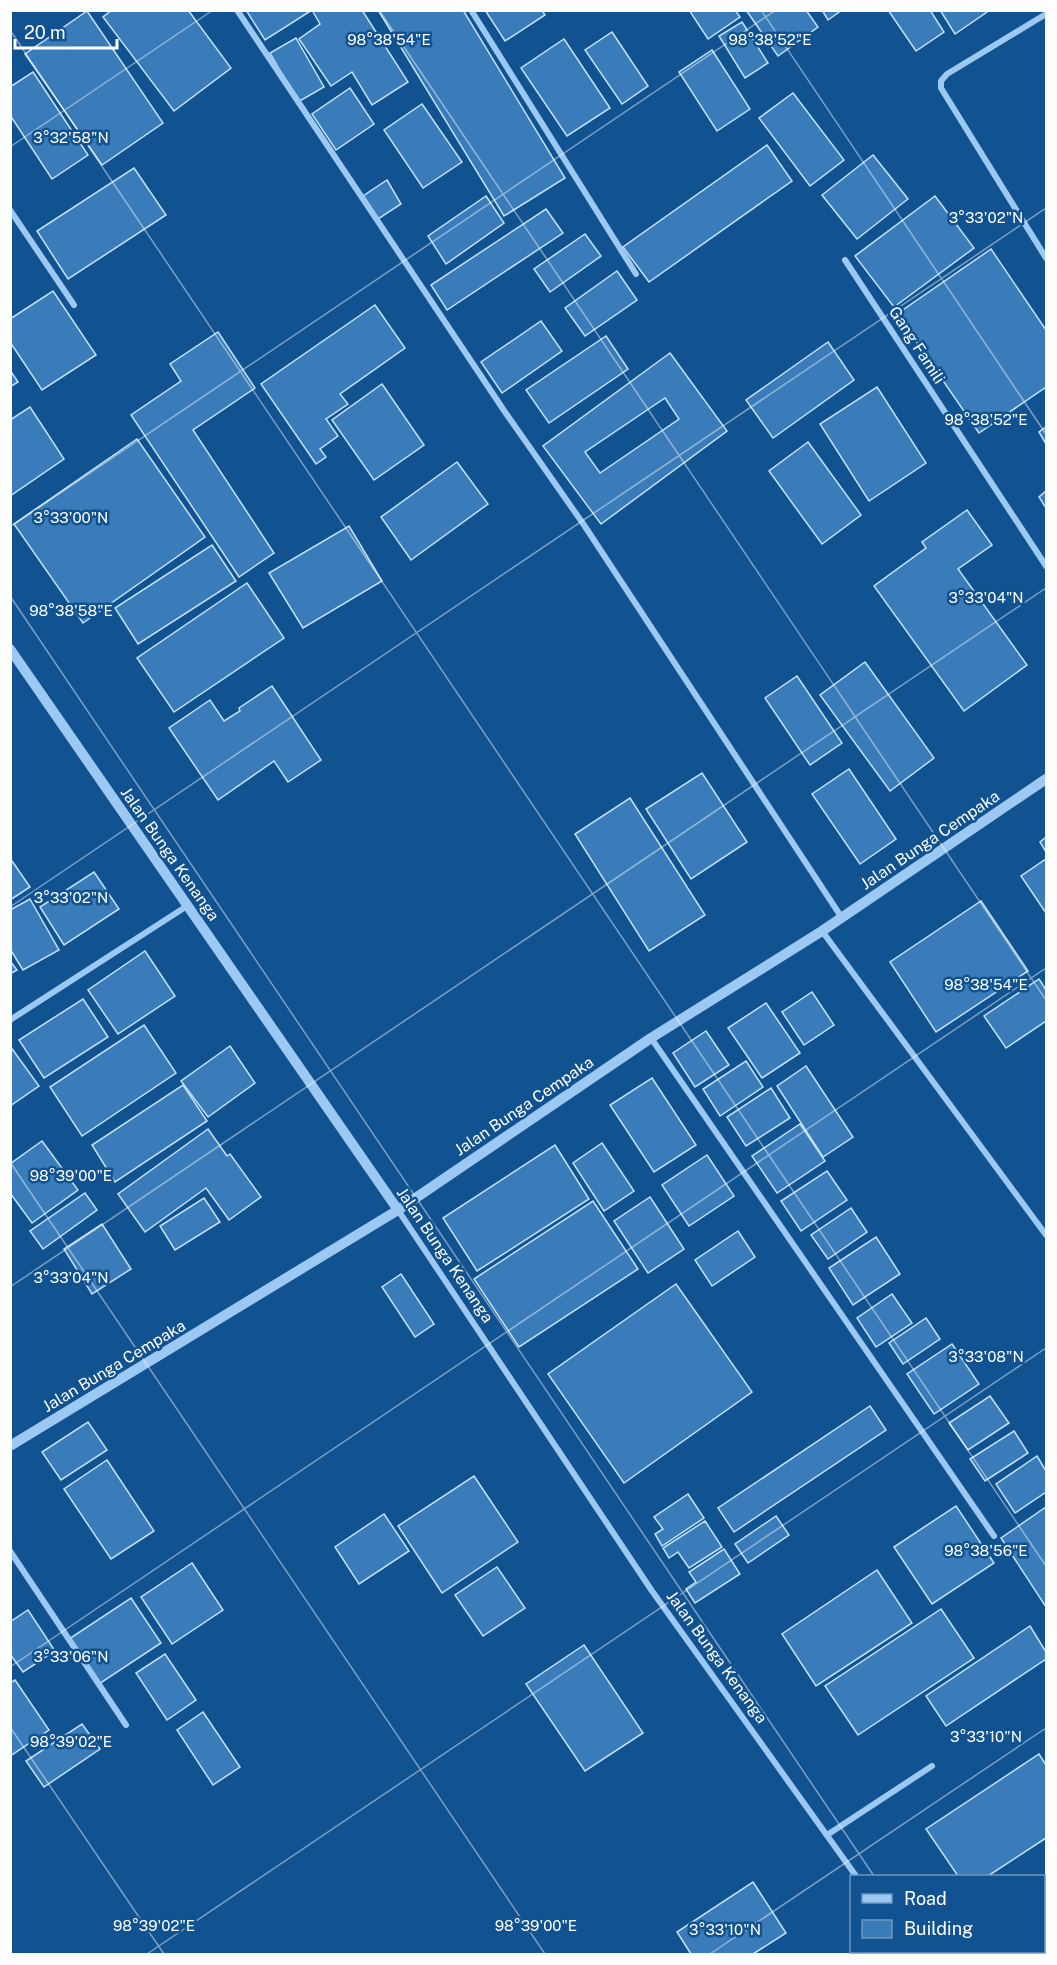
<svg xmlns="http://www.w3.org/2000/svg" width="1057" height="1965" font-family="'Public Sans',sans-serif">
	<rect width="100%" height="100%" fill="#115291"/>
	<!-- building -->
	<g fill="#397cb9" stroke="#c3e2fd" stroke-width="1.5" fill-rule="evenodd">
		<polygon points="112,10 188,10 231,68 174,111 103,17"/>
		<polygon points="246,10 308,10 309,12 265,40"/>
		<polygon points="312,10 362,10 408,82 372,105 352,72 331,86 299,39 320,24"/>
		<polygon points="378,10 463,10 565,178 504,216"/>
		<polygon points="485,10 542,10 545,15 505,41"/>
		<polygon points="689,10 735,10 740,17 708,39"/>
		<polygon points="746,10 806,10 818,27 778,56"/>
		<polygon points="822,10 842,10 828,20"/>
		<polygon points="888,10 930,10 944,32 916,51"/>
		<polygon points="940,10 990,10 955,34"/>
		<polygon points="87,11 163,123 102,165 25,54"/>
		<polygon points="742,22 768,63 745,78 719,36"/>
		<polygon points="612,32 648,86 622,104 585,50"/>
		<polygon points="296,38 324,87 298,102 270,53"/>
		<polygon points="564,39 610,108 567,136 521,68"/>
		<polygon points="712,50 750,109 717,131 679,72"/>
		<polygon points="33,72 88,155 52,179 10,115 10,87"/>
		<polygon points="350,88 374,124 336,150 312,114"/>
		<polygon points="793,93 844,160 810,186 759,118"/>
		<polygon points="422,104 462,162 423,188 384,130"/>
		<polygon points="767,145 792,181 649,282 623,247"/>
		<polygon points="873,155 908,199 857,239 822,195"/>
		<polygon points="134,168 166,215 68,279 37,231"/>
		<polygon points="387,180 401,204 378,219 363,196"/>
		<polygon points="486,196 504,223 446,264 428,236"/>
		<polygon points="935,196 974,248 894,307 855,256"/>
		<polygon points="546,209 563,233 447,310 431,285"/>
		<polygon points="585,234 601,256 550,292 534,269"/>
		<polygon points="991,249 1046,330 1046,387 979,433 897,314"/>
		<polygon points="617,271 637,300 585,336 565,308"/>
		<polygon points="53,291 96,355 42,390 10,342 10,319"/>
		<polygon points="375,305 405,348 340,394 348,404 326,419 338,436 320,449 326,457 316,464 261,384"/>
		<polygon points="541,321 562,351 502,393 481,362"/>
		<polygon points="218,332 255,388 193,430 274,553 239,577 131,415 181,381 170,364"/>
		<polygon points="606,336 628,369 549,423 526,390"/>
		<polygon points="828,342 854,380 773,438 746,400"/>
		<path d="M670 353 727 431 601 524 543 446ZM665 398 679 419 600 473 585 452Z"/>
		<polygon points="10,370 18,382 10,387"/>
		<polygon points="382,384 424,445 374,480 332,420"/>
		<polygon points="877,387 926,463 869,501 820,424"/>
		<polygon points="30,407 64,459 10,496 10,420"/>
		<polygon points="1046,427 1046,444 1039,432"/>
		<polygon points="137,439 205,537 83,623 14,524"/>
		<polygon points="808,442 861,515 822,544 769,471"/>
		<polygon points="457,462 488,504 411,560 381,517"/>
		<polygon points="1046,491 1046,508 1039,497"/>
		<polygon points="967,510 992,545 958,569 1027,665 964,711 874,586 926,548 922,542"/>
		<polygon points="349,526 382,581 303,628 269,573"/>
		<polygon points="212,545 236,581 138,644 115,608"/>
		<polygon points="247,583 284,638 174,712 137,658"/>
		<polygon points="865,662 934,758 890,791 820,695"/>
		<polygon points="797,676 842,743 810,765 765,698"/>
		<polygon points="272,686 321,760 288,782 274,761 218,800 169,728 210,700 224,721 240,711 239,708"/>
		<polygon points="849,769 896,839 860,864 812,794"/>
		<polygon points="702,773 747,842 691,879 646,809"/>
		<polygon points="630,798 705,915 649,951 575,834"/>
		<polygon points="1046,837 1046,852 1040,842"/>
		<polygon points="10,858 30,887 10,900"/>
		<polygon points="1046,859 1046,913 1021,876"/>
		<polygon points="94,872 119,909 64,945 40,907"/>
		<polygon points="30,899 59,950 23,970 10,949 10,910"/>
		<polygon points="981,901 1028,971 936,1032 890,962"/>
		<polygon points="145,951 175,996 118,1034 88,990"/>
		<polygon points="10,961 17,970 10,974"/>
		<polygon points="1039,979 1046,990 1046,1021 1006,1048 984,1016"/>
		<polygon points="812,992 834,1025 804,1045 782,1012"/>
		<polygon points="83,999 108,1037 44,1078 19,1040"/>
		<polygon points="766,1003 800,1053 762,1078 728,1028"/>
		<polygon points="144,1025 176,1073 82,1136 50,1087"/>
		<polygon points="706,1031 729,1065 695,1087 673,1053"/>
		<polygon points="10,1046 39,1086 10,1106"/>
		<polygon points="230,1046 255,1083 208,1117 181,1081"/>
		<polygon points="746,1061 763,1087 720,1116 703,1089"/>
		<polygon points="806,1066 853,1137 823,1157 777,1086"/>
		<polygon points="652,1078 696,1145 654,1172 610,1105"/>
		<polygon points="183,1085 207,1121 115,1182 92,1145"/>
		<polygon points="771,1088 790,1118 746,1146 727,1117"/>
		<polygon points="800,1124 825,1161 777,1193 752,1156"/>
		<polygon points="208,1129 227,1156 230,1154 261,1197 229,1220 206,1188 145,1232 118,1194"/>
		<polygon points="42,1141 78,1190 32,1223 10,1193 10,1164"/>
		<polygon points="602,1143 634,1191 604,1211 573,1163"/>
		<polygon points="555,1145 589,1199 477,1271 443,1218"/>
		<polygon points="707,1155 734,1196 689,1226 662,1185"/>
		<polygon points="827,1171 847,1200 801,1231 781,1201"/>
		<polygon points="85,1193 97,1210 43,1249 30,1231"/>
		<polygon points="650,1197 684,1249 648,1273 614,1221"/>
		<polygon points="204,1198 220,1222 175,1250 160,1226"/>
		<polygon points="593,1201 638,1269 519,1347 474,1279"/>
		<polygon points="851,1208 867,1232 828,1259 811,1235"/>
		<polygon points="102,1224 131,1269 92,1294 64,1249"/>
		<polygon points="738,1231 755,1257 712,1286 695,1260"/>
		<polygon points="876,1237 900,1274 853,1305 829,1268"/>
		<polygon points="401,1274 434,1324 415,1337 382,1287"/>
		<polygon points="676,1284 752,1392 624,1483 548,1374"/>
		<polygon points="892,1294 912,1323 876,1347 857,1318"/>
		<polygon points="926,1318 940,1339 903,1364 889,1343"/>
		<polygon points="952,1344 979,1384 934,1414 907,1374"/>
		<polygon points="990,1396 1009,1423 968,1450 949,1423"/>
		<polygon points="870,1406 886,1430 734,1532 718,1508"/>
		<polygon points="88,1422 107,1450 61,1480 42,1452"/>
		<polygon points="1014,1431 1028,1453 985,1481 970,1459"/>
		<polygon points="1037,1456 1046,1471 1046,1492 1015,1513 996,1484"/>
		<polygon points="107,1460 154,1531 111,1559 64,1489"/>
		<polygon points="474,1476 518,1542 442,1593 398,1526"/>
		<polygon points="688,1494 704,1518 662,1546 655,1534 663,1529 654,1517"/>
		<polygon points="956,1506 994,1563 932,1604 894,1547"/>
		<polygon points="1046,1507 1046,1607 1001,1538"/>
		<polygon points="384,1514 409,1551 359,1584 335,1547"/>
		<polygon points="776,1516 789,1535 748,1563 735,1544"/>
		<polygon points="705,1521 722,1547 689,1568 678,1552 669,1558 663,1548"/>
		<polygon points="724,1549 740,1574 695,1603 686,1589 696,1582 689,1572"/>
		<polygon points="192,1563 223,1610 172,1644 141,1597"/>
		<polygon points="497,1567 525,1608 483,1636 455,1595"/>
		<polygon points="877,1570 912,1623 816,1686 782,1634"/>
		<polygon points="131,1598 161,1643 99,1684 69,1639"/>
		<polygon points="941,1609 974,1658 858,1735 825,1686"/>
		<polygon points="28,1610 55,1651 23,1672 10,1654 10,1622"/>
		<polygon points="1030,1626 1046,1652 1046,1659 946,1726 926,1696"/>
		<polygon points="584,1645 643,1733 585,1771 526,1684"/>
		<polygon points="165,1654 196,1700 167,1720 136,1673"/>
		<polygon points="15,1680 49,1730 10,1756 10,1683"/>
		<polygon points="203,1712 240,1767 213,1785 177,1730"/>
		<polygon points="82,1724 100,1749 44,1787 26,1761"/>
		<polygon points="1039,1754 1046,1765 1046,1838 988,1876 958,1876 926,1829"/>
		<polygon points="753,1882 786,1933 753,1954 691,1954 677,1932"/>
	</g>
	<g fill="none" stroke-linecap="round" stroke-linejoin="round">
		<!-- minor -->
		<g stroke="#9cc9f3" stroke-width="6">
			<polyline points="237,10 505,412 584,525 842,918"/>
			<polyline points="471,10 636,274"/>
			<polyline points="1046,14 947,74 941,81 941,88 1046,258"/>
			<polyline points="10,210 74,305"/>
			<polyline points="845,260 1046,566"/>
			<polyline points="822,931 1046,1235"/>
			<polyline points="10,1020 187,906"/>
			<polyline points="651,1038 994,1536"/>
			<polyline points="398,1210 652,1591 856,1876"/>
			<polyline points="10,1551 126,1725"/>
			<polyline points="827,1835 932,1766"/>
			<polyline points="1044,1904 1046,1902"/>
			<polyline points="910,1952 912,1954"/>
			<polyline points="969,1954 973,1952"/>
		</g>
		<!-- tertiary -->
		<g stroke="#9cc9f3" stroke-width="10">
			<polyline points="10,649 398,1210"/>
			<polyline points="10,1446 398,1210 651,1038 822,931 1046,779"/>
		</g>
	</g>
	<!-- ticks -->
	<path fill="none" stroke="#fff" stroke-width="1.5" stroke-opacity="0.45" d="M379 10 1046 1000M761 10 1046 434M10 30 1046 1566M10 147 213 10M10 527 776 10M10 596 874 1876M10 907 1046 208M10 1162 545 1954M10 1287 1046 588M10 1667 1046 968M10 1727 164 1954M925 1952 927 1954M147 1954 1046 1348M710 1954 1046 1728"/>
	<g text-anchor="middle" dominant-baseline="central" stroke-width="5" stroke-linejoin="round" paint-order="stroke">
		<!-- street labels -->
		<g font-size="16" fill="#fff" stroke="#115291">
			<text transform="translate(917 345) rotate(57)">Gang Famili</text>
			<text transform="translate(930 840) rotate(-34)">Jalan Bunga Cempaka</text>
			<text transform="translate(170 854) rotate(55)">Jalan Bunga Kenanga</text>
			<text transform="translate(524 1106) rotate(-34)">Jalan Bunga Cempaka</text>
			<text transform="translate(445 1255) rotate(56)">Jalan Bunga Kenanga</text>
			<text transform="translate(114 1366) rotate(-31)">Jalan Bunga Cempaka</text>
			<text transform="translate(717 1657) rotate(54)">Jalan Bunga Kenanga</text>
		</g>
	</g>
	<g font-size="15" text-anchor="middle" fill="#fff" stroke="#115291" stroke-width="5" stroke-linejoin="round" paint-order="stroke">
		<text x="389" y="45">98°38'54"E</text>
		<text x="770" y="45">98°38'52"E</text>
		<text x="71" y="143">3°32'58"N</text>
		<text x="986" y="223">3°33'02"N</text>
		<text x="986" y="425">98°38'52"E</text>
		<text x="71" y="523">3°33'00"N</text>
		<text x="986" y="603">3°33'04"N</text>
		<text x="71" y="616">98°38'58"E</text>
		<text x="71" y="903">3°33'02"N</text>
		<text x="986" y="990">98°38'54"E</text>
		<text x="71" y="1181">98°39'00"E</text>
		<text x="71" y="1283">3°33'04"N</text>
		<text x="986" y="1362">3°33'08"N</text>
		<text x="986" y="1556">98°38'56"E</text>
		<text x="71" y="1662">3°33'06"N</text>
		<text x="986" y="1742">3°33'10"N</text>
		<text x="71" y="1747">98°39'02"E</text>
		<text x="154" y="1931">98°39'02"E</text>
		<text x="536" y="1931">98°39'00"E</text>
		<text x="725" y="1935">3°33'10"N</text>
	</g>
	<!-- border -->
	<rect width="1057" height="1965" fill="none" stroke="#ffffff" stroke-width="24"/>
	<!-- legend -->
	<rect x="850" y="1875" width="195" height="78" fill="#115291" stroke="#7097bd" stroke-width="1.5"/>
	<rect x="862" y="1894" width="30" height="9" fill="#9cc9f3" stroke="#7097bd" stroke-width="1.5"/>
	<text x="904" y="1905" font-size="18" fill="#ffffff">Road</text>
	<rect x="862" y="1920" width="30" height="18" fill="#397cb9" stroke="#7097bd" stroke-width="1.5"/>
	<text x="904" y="1935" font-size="18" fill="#ffffff">Building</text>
	<!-- scale -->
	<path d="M15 39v9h102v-9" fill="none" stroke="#ffffff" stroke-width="3"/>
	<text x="24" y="39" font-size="18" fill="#ffffff" stroke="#115291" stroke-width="4.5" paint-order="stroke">20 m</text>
</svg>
